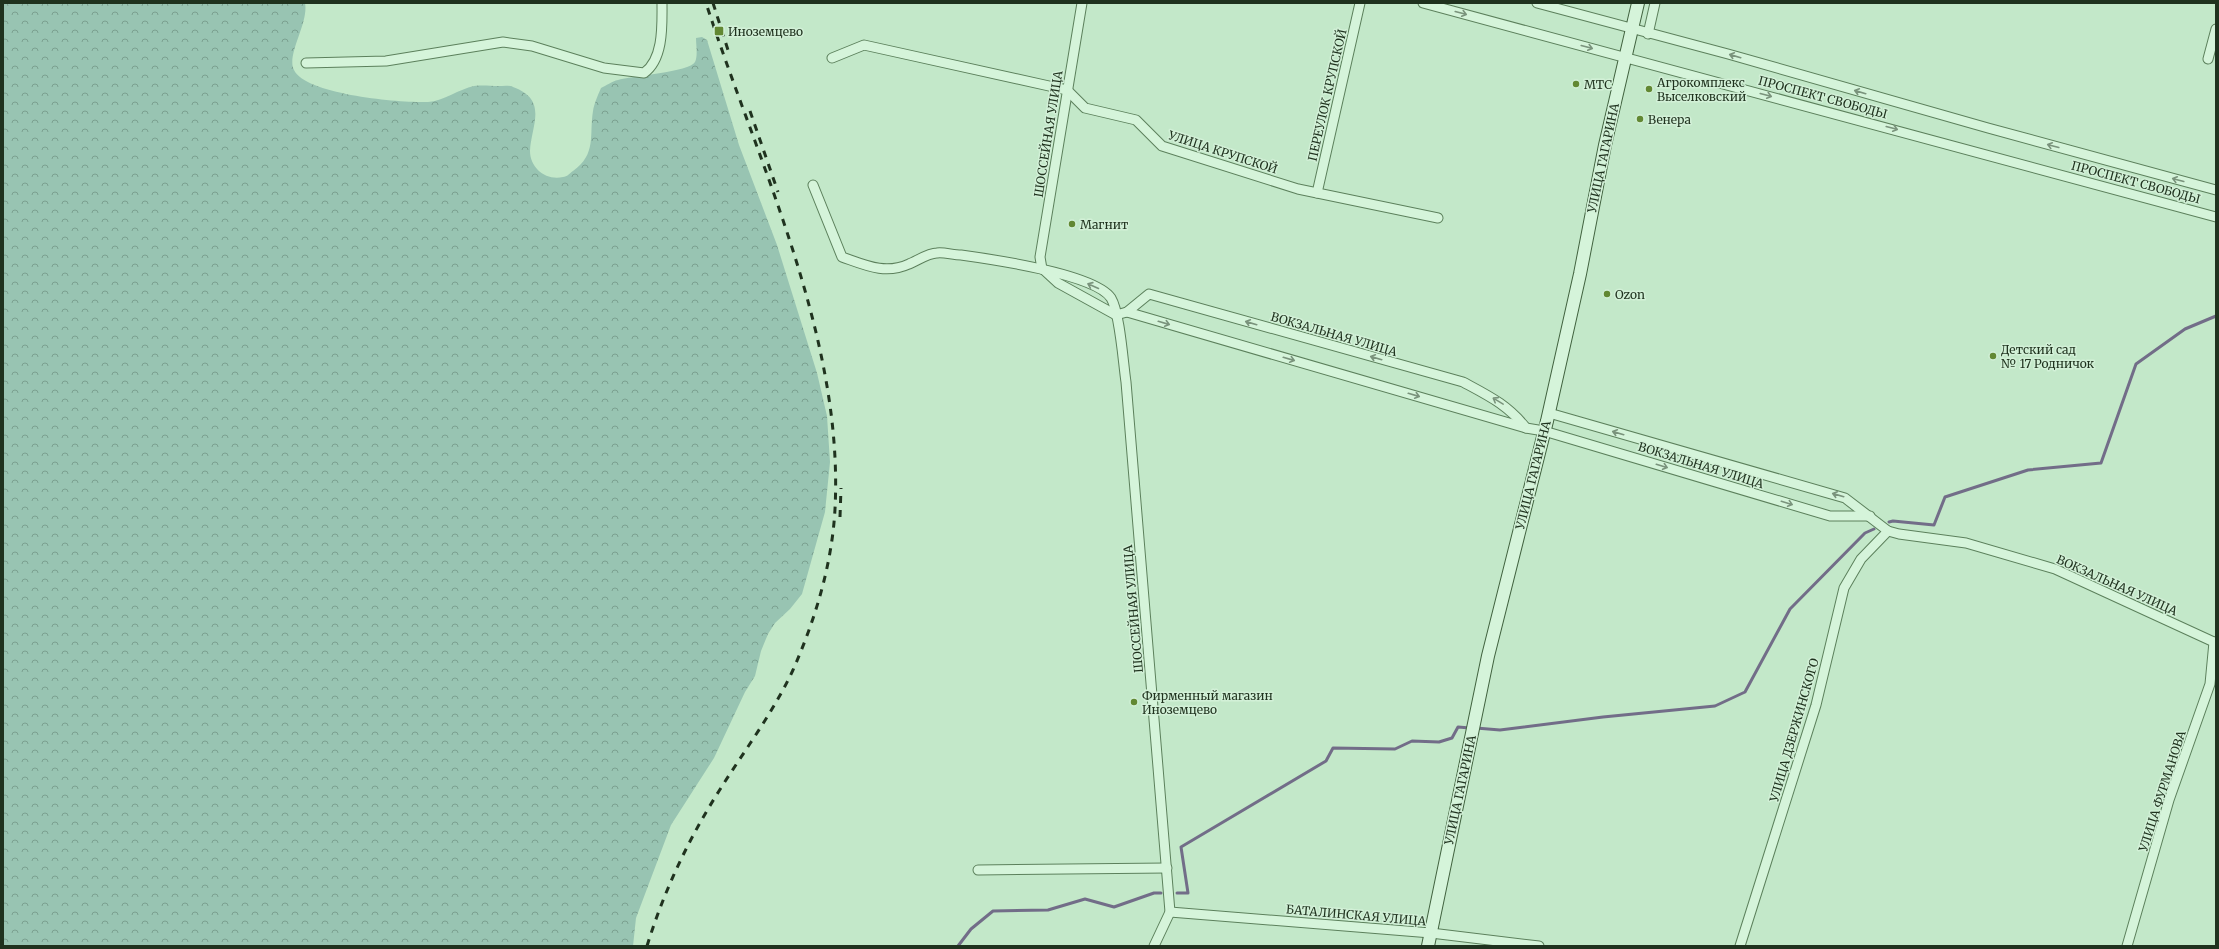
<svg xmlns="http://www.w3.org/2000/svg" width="2219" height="949" font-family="Merriweather,serif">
	<defs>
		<pattern id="forest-crowns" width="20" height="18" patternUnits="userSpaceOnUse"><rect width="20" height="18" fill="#98c4b2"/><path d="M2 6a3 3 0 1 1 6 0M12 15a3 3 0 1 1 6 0" fill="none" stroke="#7ba090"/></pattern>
	</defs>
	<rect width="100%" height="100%" fill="#c3e8c9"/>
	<!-- forest -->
	<path fill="url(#forest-crowns)" d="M3 3H305C309 23 286 55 294 70 306 95 402 103 428 102 444 101 459 89 474 86 482 85 491 86 498 86 503 86 509 85 513 87 549 100 531 126 530 151 530 168 546 181 563 177 567 177 570 173 573 171 597 154 589 135 593 111 594 104 598 95 601 88 606 86 612 81 618 80 630 76 690 72 695 62 698 56 696 45 696 38L702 37 707 40 739 145 777 245 817 373 827 416 830 462 825 512 802 594 790 609 775 623 768 634 761 651 755 676 745 692 714 758 671 825 636 918 633 946H3Z"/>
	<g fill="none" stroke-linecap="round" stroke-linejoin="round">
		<!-- stream -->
		<g stroke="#726d88" stroke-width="3">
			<polyline points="1889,522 1893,521 1934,525 1945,497 2028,470 2101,463 2136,364 2185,329 2216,316"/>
			<polyline points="1476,728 1500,730 1603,717 1715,706 1745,692 1790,609 1865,533 1874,529"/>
			<polyline points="1177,893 1188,893 1181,847 1326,761 1333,748 1395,749 1412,741 1439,742 1452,738 1458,727 1470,728"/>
			<polyline points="958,946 971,929 993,911 1048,910 1085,899 1114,907 1154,893 1161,893"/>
		</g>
		<defs>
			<g id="street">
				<polyline points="1423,3 2216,217"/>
				<polyline points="1537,3 1728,54 1988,128 2216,190"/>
				<polyline points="1648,34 1655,3"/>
				<polyline points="832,58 864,45 1067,90 1085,108 1136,120 1162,146 1298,189 1438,218"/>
				<polyline points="2208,59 2216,29"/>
				<path d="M306 63 386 61 503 42 532 46 604 68 644 73C664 59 662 24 662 3"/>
				<path d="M813 185 842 257C865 265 885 275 909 264 917 261 928 253 937 253 944 252 953 255 961 255 990 259 1095 274 1111 298 1120 313 1123 362 1126 382L1170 912 1154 946"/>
				<polyline points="1317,193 1360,3"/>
				<polyline points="1042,269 1040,257 1082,3"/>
				<path d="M1045 271 1058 283 1116 315 1127 312 1149 294 1463 382C1489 396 1508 405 1526 428"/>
				<polyline points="1127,312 1526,428 1544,431 1830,516 1870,516"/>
				<polyline points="1549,413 1845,498 1888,531 1899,534 1966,543 2055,569 2216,643"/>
				<polyline points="978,870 1167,868"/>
				<polyline points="1170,912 1431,933 1539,946"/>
				<polyline points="1740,946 1816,705 1844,588 1861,559 1888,531"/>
				<polyline points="2127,946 2169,800 2210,684 2214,642"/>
			</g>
			<polyline id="secondary" points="1428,946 1488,656 1547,421 1580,274 1605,145 1638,3"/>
		</defs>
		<!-- street casing -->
		<use href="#street" stroke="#5c805c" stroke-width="11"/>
		<!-- secondary casing -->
		<use href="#secondary" stroke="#41623f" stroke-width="14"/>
		<!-- street -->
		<use href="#street" stroke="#d5f4da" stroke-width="9"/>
		<!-- secondary -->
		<use href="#secondary" stroke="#d5f4da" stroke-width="12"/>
		<!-- rail -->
		<g stroke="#1f321e" stroke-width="3" stroke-dasharray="7 7" stroke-linecap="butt">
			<polyline points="713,3 728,50"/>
			<polyline points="750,111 778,192"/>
			<polyline points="840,517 841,488"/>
			<path d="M647 946C664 891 688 840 719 791 744 751 773 713 793 670 815 620 832 565 835 509 844 337 758 164 706 3"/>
		</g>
	</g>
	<!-- one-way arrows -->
	<defs><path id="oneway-shaft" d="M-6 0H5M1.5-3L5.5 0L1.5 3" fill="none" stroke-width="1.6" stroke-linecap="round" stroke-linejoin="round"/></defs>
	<g stroke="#7a937c">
		<use href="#oneway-shaft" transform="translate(1461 13) rotate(15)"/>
		<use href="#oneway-shaft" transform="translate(1587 47) rotate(15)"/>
		<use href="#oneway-shaft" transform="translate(1735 56) rotate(-164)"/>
		<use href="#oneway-shaft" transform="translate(1860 92) rotate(-164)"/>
		<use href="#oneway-shaft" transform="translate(1766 95) rotate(15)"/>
		<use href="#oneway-shaft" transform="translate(1892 128) rotate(15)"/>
		<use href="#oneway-shaft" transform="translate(2053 146) rotate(-165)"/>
		<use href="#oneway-shaft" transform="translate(2178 180) rotate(-165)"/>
		<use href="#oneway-shaft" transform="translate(1093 286) rotate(-156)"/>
		<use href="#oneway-shaft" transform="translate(1164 323) rotate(16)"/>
		<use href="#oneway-shaft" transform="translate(1251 323) rotate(-164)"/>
		<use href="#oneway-shaft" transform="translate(1376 358) rotate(-164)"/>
		<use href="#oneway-shaft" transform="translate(1289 359) rotate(16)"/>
		<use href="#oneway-shaft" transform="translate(1414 395) rotate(16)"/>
		<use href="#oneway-shaft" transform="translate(1498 401) rotate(-149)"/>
		<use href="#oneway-shaft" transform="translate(1618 433) rotate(-164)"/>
		<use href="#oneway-shaft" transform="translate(1662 466) rotate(17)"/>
		<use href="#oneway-shaft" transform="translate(1838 495) rotate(-164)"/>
		<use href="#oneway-shaft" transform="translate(1787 503) rotate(17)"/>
	</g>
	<!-- markers -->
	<g fill="#628833" stroke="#d2f0d7" stroke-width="1.5">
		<rect x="714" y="26" width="10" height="10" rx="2"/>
		<circle cx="1576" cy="84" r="4"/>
		<circle cx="1649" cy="89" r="4"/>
		<circle cx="1640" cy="119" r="4"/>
		<circle cx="1072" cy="224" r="4"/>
		<circle cx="1607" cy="294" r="4"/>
		<circle cx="1993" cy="356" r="4"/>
		<circle cx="1134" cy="702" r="4"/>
	</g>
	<g text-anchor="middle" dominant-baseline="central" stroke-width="3" stroke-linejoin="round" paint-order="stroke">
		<!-- poi labels -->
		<g font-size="12" fill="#1f321e" stroke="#d2f0d7" text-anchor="start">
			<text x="728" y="31">Иноземцево</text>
			<text x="1657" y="82">Агрокомплекс<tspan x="1657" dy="14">Выселковский</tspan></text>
			<text x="1584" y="84">МТС</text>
			<text x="1648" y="119">Венера</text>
			<text x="1080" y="224">Магнит</text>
			<text x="1615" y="294">Ozon</text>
			<text x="2001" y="349">Детский сад<tspan x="2001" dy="14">№ 17 Родничок</tspan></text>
			<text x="1142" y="695">Фирменный магазин<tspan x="1142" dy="14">Иноземцево</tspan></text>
		</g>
		<!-- street labels -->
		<g font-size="12" fill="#1f321e" stroke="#d2f0d7">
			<text transform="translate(1327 95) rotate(-77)">ПЕРЕУЛОК КРУПСКОЙ</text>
			<text transform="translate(1823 97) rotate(15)">ПРОСПЕКТ СВОБОДЫ</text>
			<text transform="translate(1048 134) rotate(-81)">ШОССЕЙНАЯ УЛИЦА</text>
			<text transform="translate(1223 152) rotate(18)">УЛИЦА КРУПСКОЙ</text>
			<text transform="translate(1603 158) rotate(-78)">УЛИЦА ГАГАРИНА</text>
			<text transform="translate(2136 182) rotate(15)">ПРОСПЕКТ СВОБОДЫ</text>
			<text transform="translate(1334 334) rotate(16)">ВОКЗАЛЬНАЯ УЛИЦА</text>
			<text transform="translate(1701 465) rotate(17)">ВОКЗАЛЬНАЯ УЛИЦА</text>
			<text transform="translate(1533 475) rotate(-76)">УЛИЦА ГАГАРИНА</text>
			<text transform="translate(2117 585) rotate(24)">ВОКЗАЛЬНАЯ УЛИЦА</text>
			<text transform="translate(1133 609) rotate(-95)">ШОССЕЙНАЯ УЛИЦА</text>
			<text transform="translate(1794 730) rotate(-74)">УЛИЦА ДЗЕРЖИНСКОГО</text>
			<text transform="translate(1460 790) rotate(-78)">УЛИЦА ГАГАРИНА</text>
			<text transform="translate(2162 791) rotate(-72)">УЛИЦА ФУРМАНОВА</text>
			<text transform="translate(1356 915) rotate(5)">БАТАЛИНСКАЯ УЛИЦА</text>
		</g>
	</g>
	<!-- border -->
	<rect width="2219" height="949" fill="none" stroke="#1f321e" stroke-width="8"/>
</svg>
